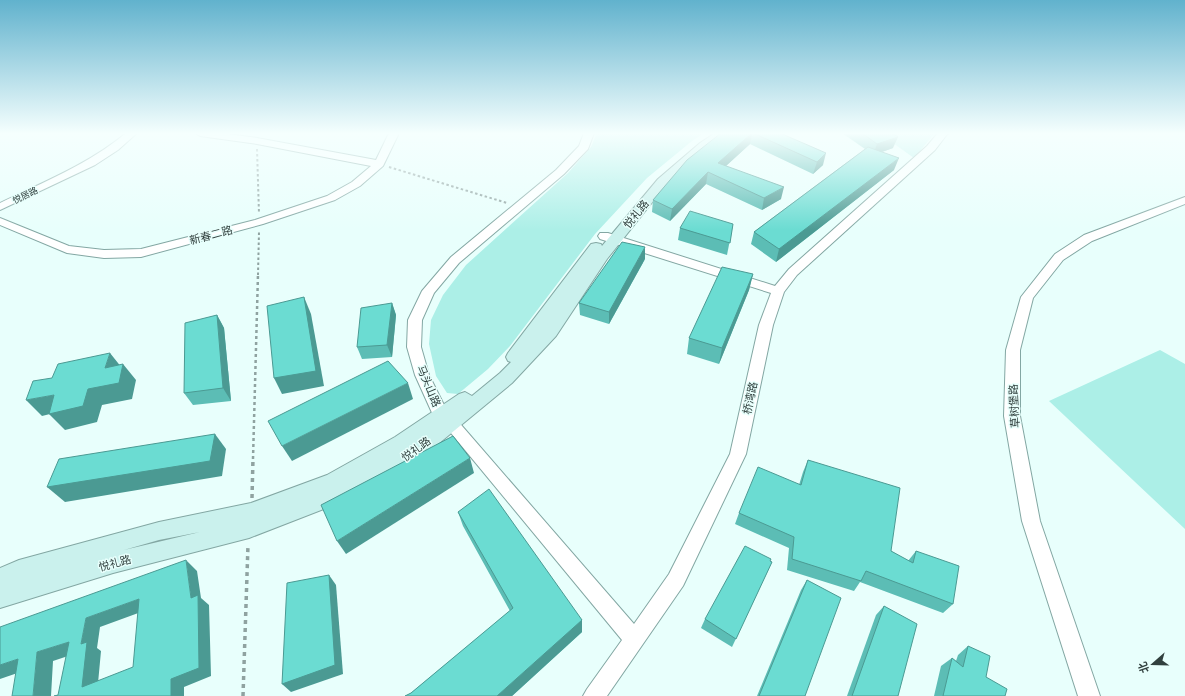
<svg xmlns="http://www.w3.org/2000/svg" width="1185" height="696" font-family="Lora,'Noto Sans SC',serif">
	<rect width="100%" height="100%" fill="#e8fffc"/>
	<!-- green -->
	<g fill="#acefe7">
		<polygon points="597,133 704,133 692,141 647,178 595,234 510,346 488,369 458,394 447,393 436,376 429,344 431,320 443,295 466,265 568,173 591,147"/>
		<polygon points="879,133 935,133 914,158"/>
		<polygon points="1160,350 1185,364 1185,529 1049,401"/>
	</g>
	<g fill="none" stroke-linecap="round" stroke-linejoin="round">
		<defs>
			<g id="tertiary">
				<path d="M126 133H137L118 150 95 165 0 210V203C44 182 89 164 126 133Z"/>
				<polygon points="195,133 220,133 257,138 376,160 389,133 399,133 383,166 360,186 335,200 263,224 141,257 104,258 67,253 0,225 0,218 69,246 104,250 141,249 255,220 327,196 352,182 371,166 257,144 200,136"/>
				<polygon points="584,133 594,133 588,149 564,174 459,263 434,293 422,320 421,347 429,375 447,411 456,419 634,624 669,574 730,454 759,325 771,293 600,239 598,236 600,233 608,233 775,286 789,269 927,146 938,133 948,133 935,150 797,275 784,292 773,325 746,454 683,586 607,696 583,696 587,689 622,640 446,427 436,419 433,415 415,375 407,347 408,320 422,291 451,257 556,170 579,146"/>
				<polygon points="1185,197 1185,204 1092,241 1063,260 1033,298 1020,350 1020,416 1040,521 1100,696 1078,696 1022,521 1004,416 1006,350 1021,297 1055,254 1084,235"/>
			</g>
			<path id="secondary" d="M715 133H729L708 147 666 185 607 259 556 336 512 383 415 463 347 500 249 538 113 573 0 608V568L19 560 159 522 251 503 327 475 395 437 459 394 465 392 472 396 500 373 511 362 508 361 506 357 508 353 591 244 596 243 601 244 602 246 658 179 700 143ZM200 532 124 550 159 540Z"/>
		</defs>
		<!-- tertiary casing -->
		<use href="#tertiary" stroke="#83a7a3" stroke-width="2"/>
		<!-- secondary casing -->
		<use href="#secondary" stroke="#83a7a3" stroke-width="2"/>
		<!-- path-far2 -->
		<g stroke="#8fa2a0" stroke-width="2" stroke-dasharray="2.5 2.5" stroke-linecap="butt">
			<polyline points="257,149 259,214"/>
			<polyline points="389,167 507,203"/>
			<polyline points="258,275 259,231"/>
		</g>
		<!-- path-far1 -->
		<polyline stroke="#8fa2a0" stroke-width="2.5" stroke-dasharray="3 3" stroke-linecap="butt" points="253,459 258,274"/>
		<!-- path -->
		<g stroke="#8fa2a0" stroke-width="3.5" stroke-dasharray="4 4" stroke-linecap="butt">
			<polyline points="252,498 253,458"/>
			<polyline points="243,696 248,545"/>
		</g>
		<!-- tertiary -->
		<use href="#tertiary" fill="#fff" fill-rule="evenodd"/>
		<!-- secondary -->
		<use href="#secondary" fill="#caf1ed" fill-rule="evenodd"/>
	</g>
	<!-- wall -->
	<g fill="#5cbdb5">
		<polygon points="721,133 780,133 823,165 813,174 750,144 726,166 781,199 762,210 706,184 670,221 652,212 653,200"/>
		<polygon points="842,133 892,133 893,148 882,152 894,170 776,262 751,244 754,232 865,149"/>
		<polygon points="733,224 727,255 678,240 680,228"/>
		<polygon points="645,259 609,324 580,315 579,303"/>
		<polygon points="753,274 749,290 719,364 687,354 689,338"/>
		<polygon points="392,303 396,315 392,357 362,359 357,347"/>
		<polygon points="217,315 224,328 231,401 193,405 184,393"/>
		<polygon points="808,460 891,551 908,561 916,551 953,604 943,613 860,582 854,591 787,570 789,548 735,524 739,513 799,485 803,472"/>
		<polygon points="458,512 582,620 582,632 512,696 405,696 411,693 510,611 463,526"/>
		<polygon points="770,561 772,562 732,647 701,628 705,619"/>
		<polygon points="807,580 805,696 757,696 801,590"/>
		<polygon points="884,606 898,696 847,696 876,615"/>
		<polygon points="968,646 986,677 1005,696 934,696 941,666 952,658 956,661 958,655"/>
	</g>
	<!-- shaded-wall -->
	<g fill="#4b9a93">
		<polygon points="752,133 750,144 716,175 718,163"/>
		<polygon points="898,137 893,148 873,155 877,144"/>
		<polygon points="826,153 823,165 813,174 817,162"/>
		<polygon points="899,158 894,170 776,262 779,249"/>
		<polygon points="708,172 706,184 670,221 672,209"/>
		<polygon points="784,187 781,199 762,210 764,198"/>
		<polygon points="645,247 645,259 609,324 609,312"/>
		<polygon points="753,274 749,290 719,364 722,348"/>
		<polygon points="304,297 311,314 324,386 282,394 274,378"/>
		<polygon points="392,303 396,315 392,357 387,345"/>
		<polygon points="217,315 224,328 231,401 223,388"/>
		<polygon points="110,353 122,368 123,364 136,380 132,399 102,405 97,422 65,430 49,414 50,414 42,416 26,400 88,389 105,368"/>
		<polygon points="408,383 413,399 292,461 282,446"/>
		<polygon points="215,434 226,449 222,476 65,502 47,487"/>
		<polygon points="470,458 474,473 346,554 337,541"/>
		<polygon points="186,560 197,571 201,598 209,605 211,676 184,687 184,696 171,696 171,679 191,598"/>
		<polygon points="329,575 336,585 343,674 291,692 282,684"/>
		<polygon points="139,599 152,608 100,627 97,648 101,651 97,694 82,687 81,644 86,618"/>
		<polygon points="582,620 582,632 512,696 497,696"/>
		<polygon points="69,642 83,651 53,661 51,696 33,696 37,652"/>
		<polygon points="18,659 35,667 0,679 0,665"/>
	</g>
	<!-- building -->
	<g fill="#6bdcd2" stroke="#4b9a93" fill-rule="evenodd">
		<polygon points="721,133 752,133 718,163 784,187 764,198 708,172 672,209 653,200 687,160"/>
		<polygon points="753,133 780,133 826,153 817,162"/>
		<polygon points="862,133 892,133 898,137 877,144"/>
		<polygon points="868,147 899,158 779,249 754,232"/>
		<polygon points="690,211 733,224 730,243 680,228"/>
		<polygon points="622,242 645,247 609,312 579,303"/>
		<polygon points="722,267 753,274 722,348 689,338"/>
		<polygon points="304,297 316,371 274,378 267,306"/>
		<polygon points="392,303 387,345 357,347 361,308"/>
		<polygon points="217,315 223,388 184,393 185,323"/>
		<polygon points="110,353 105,368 123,364 119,383 88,389 83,406 49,414 54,395 26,400 33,381 52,378 58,364"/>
		<polygon points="388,361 408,383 282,446 268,421"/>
		<polygon points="215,434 210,461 47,487 59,459"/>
		<polygon points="453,436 470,458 337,541 321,505"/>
		<polygon points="808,460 900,488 891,551 913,563 916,551 959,566 953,604 866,571 861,581 792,559 794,537 739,513 758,467 801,485"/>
		<polygon points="489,489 582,620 497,696 405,696 411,693 513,608 458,512"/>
		<polygon points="745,546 771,559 770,561 772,562 736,639 705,619"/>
		<path d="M186 560 191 598 198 595 199 668 171 679V696H54L58 695 69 642 37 652 33 696H12L18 659 0 665V627ZM139 599 133 667 82 687 87 642 81 644 86 618Z"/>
		<polygon points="329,575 335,665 282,684 287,583"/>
		<polygon points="807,580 841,598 805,696 759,696"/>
		<polygon points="884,606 917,624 898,696 852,696"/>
		<polygon points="968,646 990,656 986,677 1007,689 1005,696 943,696 952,658 963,667"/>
	</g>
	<!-- sky -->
	<linearGradient id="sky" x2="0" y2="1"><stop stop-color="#61b2cd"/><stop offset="0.58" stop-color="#f5fffe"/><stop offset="1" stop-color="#f5fffe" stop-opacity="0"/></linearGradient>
	<rect width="1185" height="230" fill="url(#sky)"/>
	<g text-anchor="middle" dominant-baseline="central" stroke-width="3" stroke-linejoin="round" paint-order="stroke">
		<!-- far-street labels -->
		<g font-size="9" fill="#31403e" stroke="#e8fffc">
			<text transform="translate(25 195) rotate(-26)">悦居路</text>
		</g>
		<!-- street labels -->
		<g font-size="11" fill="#31403e" stroke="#e8fffc">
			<text transform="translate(636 214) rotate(-51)">悦礼路</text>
			<text transform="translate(211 235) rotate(-15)">新春二路</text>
			<text transform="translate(429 386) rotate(67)">马头山路</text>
			<text transform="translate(750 398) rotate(-78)">桥湾路</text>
			<text transform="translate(1014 406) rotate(-93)">草树堡路</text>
			<text transform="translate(416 449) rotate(-36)">悦礼路</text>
			<text transform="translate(115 563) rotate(-15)">悦礼路</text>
		</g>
	</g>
	<!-- north arrow -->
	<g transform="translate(1153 664) rotate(250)" stroke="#e8fffc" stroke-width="3" paint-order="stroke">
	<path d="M0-3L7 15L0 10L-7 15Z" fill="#31403e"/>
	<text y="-6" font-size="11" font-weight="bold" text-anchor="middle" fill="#31403e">北</text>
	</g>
</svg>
